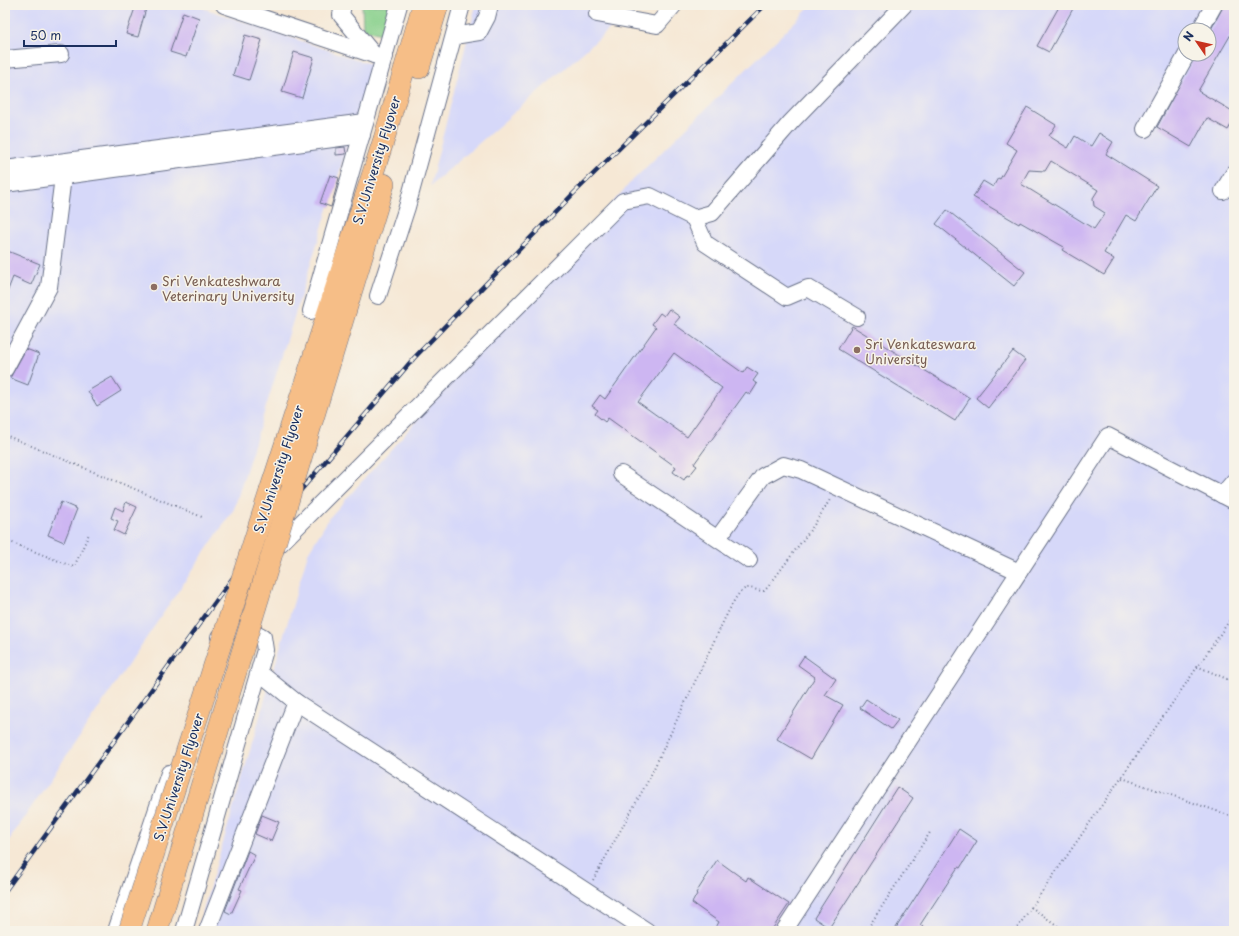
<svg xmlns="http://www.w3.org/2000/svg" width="1239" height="936" font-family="'Playpen Sans',sans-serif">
	<rect width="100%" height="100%" fill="#f7f3e8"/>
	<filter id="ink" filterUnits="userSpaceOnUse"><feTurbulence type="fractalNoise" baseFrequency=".025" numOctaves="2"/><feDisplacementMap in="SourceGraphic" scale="8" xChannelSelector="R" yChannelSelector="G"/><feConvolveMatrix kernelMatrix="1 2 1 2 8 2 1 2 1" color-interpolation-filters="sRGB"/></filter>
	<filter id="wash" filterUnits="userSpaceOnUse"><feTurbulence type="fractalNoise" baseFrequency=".012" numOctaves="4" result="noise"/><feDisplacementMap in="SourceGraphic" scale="16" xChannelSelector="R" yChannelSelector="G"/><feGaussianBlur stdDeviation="0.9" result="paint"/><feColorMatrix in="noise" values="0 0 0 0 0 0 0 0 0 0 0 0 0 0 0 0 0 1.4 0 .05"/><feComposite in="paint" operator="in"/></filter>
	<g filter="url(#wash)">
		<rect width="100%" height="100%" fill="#f6e8d5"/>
		<!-- built -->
		<g fill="#d6d8f9" fill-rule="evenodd">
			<polygon points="5,5 194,5 373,65 234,509 5,846"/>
			<polygon points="476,5 637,5 430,186"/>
			<path d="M812 5H1234V931H197L308 553 330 517 631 182ZM1185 30H1209V54H1185Z"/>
		</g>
		<!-- green -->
		<polygon fill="#88d08c" stroke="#528075" points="362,5 397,5 388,36 363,29"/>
		<g id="blocks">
			<!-- building -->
			<g fill="#cdb6f2" fill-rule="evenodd">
				<polygon points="136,5 147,5 138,37 126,34"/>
				<polygon points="1060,5 1075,5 1049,52 1037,46"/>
				<polygon points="1224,5 1234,5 1234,29 1198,91 1234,112 1234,119 1228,130 1207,118 1191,147 1157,127 1196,54 1209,54 1209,33"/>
				<polygon points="183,12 199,18 186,57 170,52"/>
				<polygon points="245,35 262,40 249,80 233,75"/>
				<polygon points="294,52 314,58 302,98 282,92"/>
				<path d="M1027 107 1056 125 1049 136 1068 148 1075 136 1091 146 1099 133 1113 142 1106 154 1157 186 1136 221 1126 215 1104 253 1114 259 1104 275 1062 250 1064 247 1020 222 1019 224 973 197 983 181 993 187 998 178 1000 179 1017 150 1006 143ZM1051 161 1098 190 1093 198 1094 206 1105 213 1094 229 1021 184 1029 170 1045 171Z"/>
				<polygon points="345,147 346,154 336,155 336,148"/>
				<polygon points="330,175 339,178 331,207 320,203"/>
				<polygon points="947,210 1025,272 1014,286 936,224"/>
				<polygon points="5,250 40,264 31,285 13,277 6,295"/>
				<path d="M669 309 680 317 674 324 743 373 747 367 758 374 753 381 757 384 750 395 746 392 694 464 697 466 689 476 687 475 684 480 673 472 676 467 608 418 605 422 595 414 598 410 592 406 600 395 605 399 656 327 652 324 660 313 664 316ZM674 353 722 388 687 437 638 402Z"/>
				<polygon points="852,326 970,398 955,421 838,349"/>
				<polygon points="26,349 39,354 28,385 10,378"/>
				<polygon points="1013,351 1025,360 988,408 976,398"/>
				<polygon points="112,377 121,391 97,406 88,391"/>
				<polygon points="61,502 77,509 64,542 48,535"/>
				<polygon points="126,502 137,507 124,535 114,530 118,521 111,518 115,507 123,511"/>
				<polygon points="804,656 836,679 825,695 843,705 811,759 777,739 815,677 798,665"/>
				<polygon points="866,699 898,720 891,729 860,708"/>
				<polygon points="897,787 913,798 829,928 814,918"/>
				<polygon points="262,815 279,822 271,841 255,834"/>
				<polygon points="959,829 977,841 960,868 958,867 920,925 930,931 894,931"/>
				<polygon points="248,851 255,855 239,889 242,890 231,914 225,911"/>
				<polygon points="717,860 746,881 748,877 789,904 771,931 714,931 719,922 692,903 697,894 696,893"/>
			</g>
		</g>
	</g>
	<g filter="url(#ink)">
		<use href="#blocks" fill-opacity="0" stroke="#687088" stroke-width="1"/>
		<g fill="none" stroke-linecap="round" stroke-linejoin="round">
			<defs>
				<g id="minor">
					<polyline points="224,5 374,55 385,57"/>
					<polyline points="343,5 341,15 374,55"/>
					<polyline points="597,14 657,25 674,5"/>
					<polyline points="1200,30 1214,5"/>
					<polyline points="454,36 479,32 487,17 490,5"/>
					<polyline points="5,59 61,54"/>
					<polyline points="1145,129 1187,54"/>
					<polyline points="5,169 365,122"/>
					<polyline points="5,184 362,135"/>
					<polyline points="1223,191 1234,173"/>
					<polyline points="694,218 705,243 787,297 808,288 857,317"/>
					<polyline points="378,296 407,207 462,5"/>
					<polyline points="311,311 399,5"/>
					<polyline points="5,369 49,287 63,177"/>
					<polyline points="621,474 749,560"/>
					<polyline points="1222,495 1234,481"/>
					<polyline points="718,538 763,476 783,465 801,470 1019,572"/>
					<polyline points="272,552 623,201 650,196 694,218 712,213 791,122 904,5"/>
					<polyline points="260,673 296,702 647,931"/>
					<polyline points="116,931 169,773"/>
					<path d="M184 931 265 650 263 637C250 629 238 629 223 631L219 637"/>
					<polyline points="207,931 296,702"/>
					<polyline points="784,931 1108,436 1234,501"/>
				</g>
				<g id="major">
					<polyline points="419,68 438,5"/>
					<polyline points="292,488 384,184"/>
					<polyline points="270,491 384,139 423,5"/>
				</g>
			</defs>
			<!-- minor casing -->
			<use href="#minor" stroke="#687088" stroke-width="18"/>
			<!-- major casing -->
			<use href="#major" stroke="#687088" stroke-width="22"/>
			<!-- path -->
			<g stroke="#687088" stroke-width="2" stroke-dasharray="1 3" stroke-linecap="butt">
				<polyline points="5,435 202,517"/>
				<polyline points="5,540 74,567 89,534"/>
				<polyline points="1197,666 1234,682"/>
				<polyline points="1122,778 1234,817"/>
				<path d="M593 880 649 779 725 618C730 610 737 589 748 588 753 588 758 591 764 591L768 587 814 525 831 498"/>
				<polyline points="1031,907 1065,931"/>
				<polyline points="866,931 931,831"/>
				<polyline points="1015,931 1234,614"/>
			</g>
			<!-- minor -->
			<use href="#minor" stroke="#fff" stroke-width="16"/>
			<!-- major -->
			<use href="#major" stroke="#f6be87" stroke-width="21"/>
			<defs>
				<polyline id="rail" points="5,891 237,572 300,491 414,358 572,195 765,5"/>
			</defs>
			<!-- rail casing -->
			<use href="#rail" stroke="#1b2f5e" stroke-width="4.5"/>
			<!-- rail -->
			<use href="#rail" stroke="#f7f3e8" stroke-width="3" stroke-dasharray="9" stroke-linecap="butt"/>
			<defs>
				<g id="major-bridge">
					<polyline points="129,931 270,491"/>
					<polyline points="157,931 292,488"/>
				</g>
			</defs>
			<!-- major-bridge casing -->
			<use href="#major-bridge" stroke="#687088" stroke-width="22" stroke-linecap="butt"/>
			<!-- major-bridge -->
			<use href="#major-bridge" stroke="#f6be87" stroke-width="21"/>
		</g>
	</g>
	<!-- markers -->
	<g fill="#8d6e63" stroke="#f7f3e8" stroke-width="1.5">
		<circle cx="154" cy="287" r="4"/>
		<circle cx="857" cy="350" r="4"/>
	</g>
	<g text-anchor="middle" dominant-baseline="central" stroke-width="3" stroke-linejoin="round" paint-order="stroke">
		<!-- street labels -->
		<g font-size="13" fill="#1b2f5e" stroke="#f7f3e8">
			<text transform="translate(376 160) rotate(-73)">S.V.University Flyover</text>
			<text transform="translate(278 469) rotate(-72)">S.V.University Flyover</text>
			<text transform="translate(178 777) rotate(-72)">S.V.University Flyover</text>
		</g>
		<!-- education labels -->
		<g font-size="13" fill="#785e54" stroke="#f7f3e8" text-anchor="start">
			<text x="162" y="280">Sri Venkateshwara<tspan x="162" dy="15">Veterinary University</tspan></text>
			<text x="865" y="343">Sri Venkateswara<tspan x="865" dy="15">University</tspan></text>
		</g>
	</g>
	<!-- margin -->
	<rect width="1239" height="936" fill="none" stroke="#f7f3e8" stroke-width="20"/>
	<!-- north arrow -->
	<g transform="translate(1197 42) rotate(304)"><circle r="19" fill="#f7f3e8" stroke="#9fa5b1"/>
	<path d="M0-3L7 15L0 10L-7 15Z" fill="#c8321e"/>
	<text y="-6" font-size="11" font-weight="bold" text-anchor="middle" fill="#1b2f5e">N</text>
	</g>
	<!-- scale -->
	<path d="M24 40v6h92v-6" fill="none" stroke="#1b2f5e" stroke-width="2"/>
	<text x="30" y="40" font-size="12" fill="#1b2f5e" stroke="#f7f3e8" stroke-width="3" paint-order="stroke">50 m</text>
</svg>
